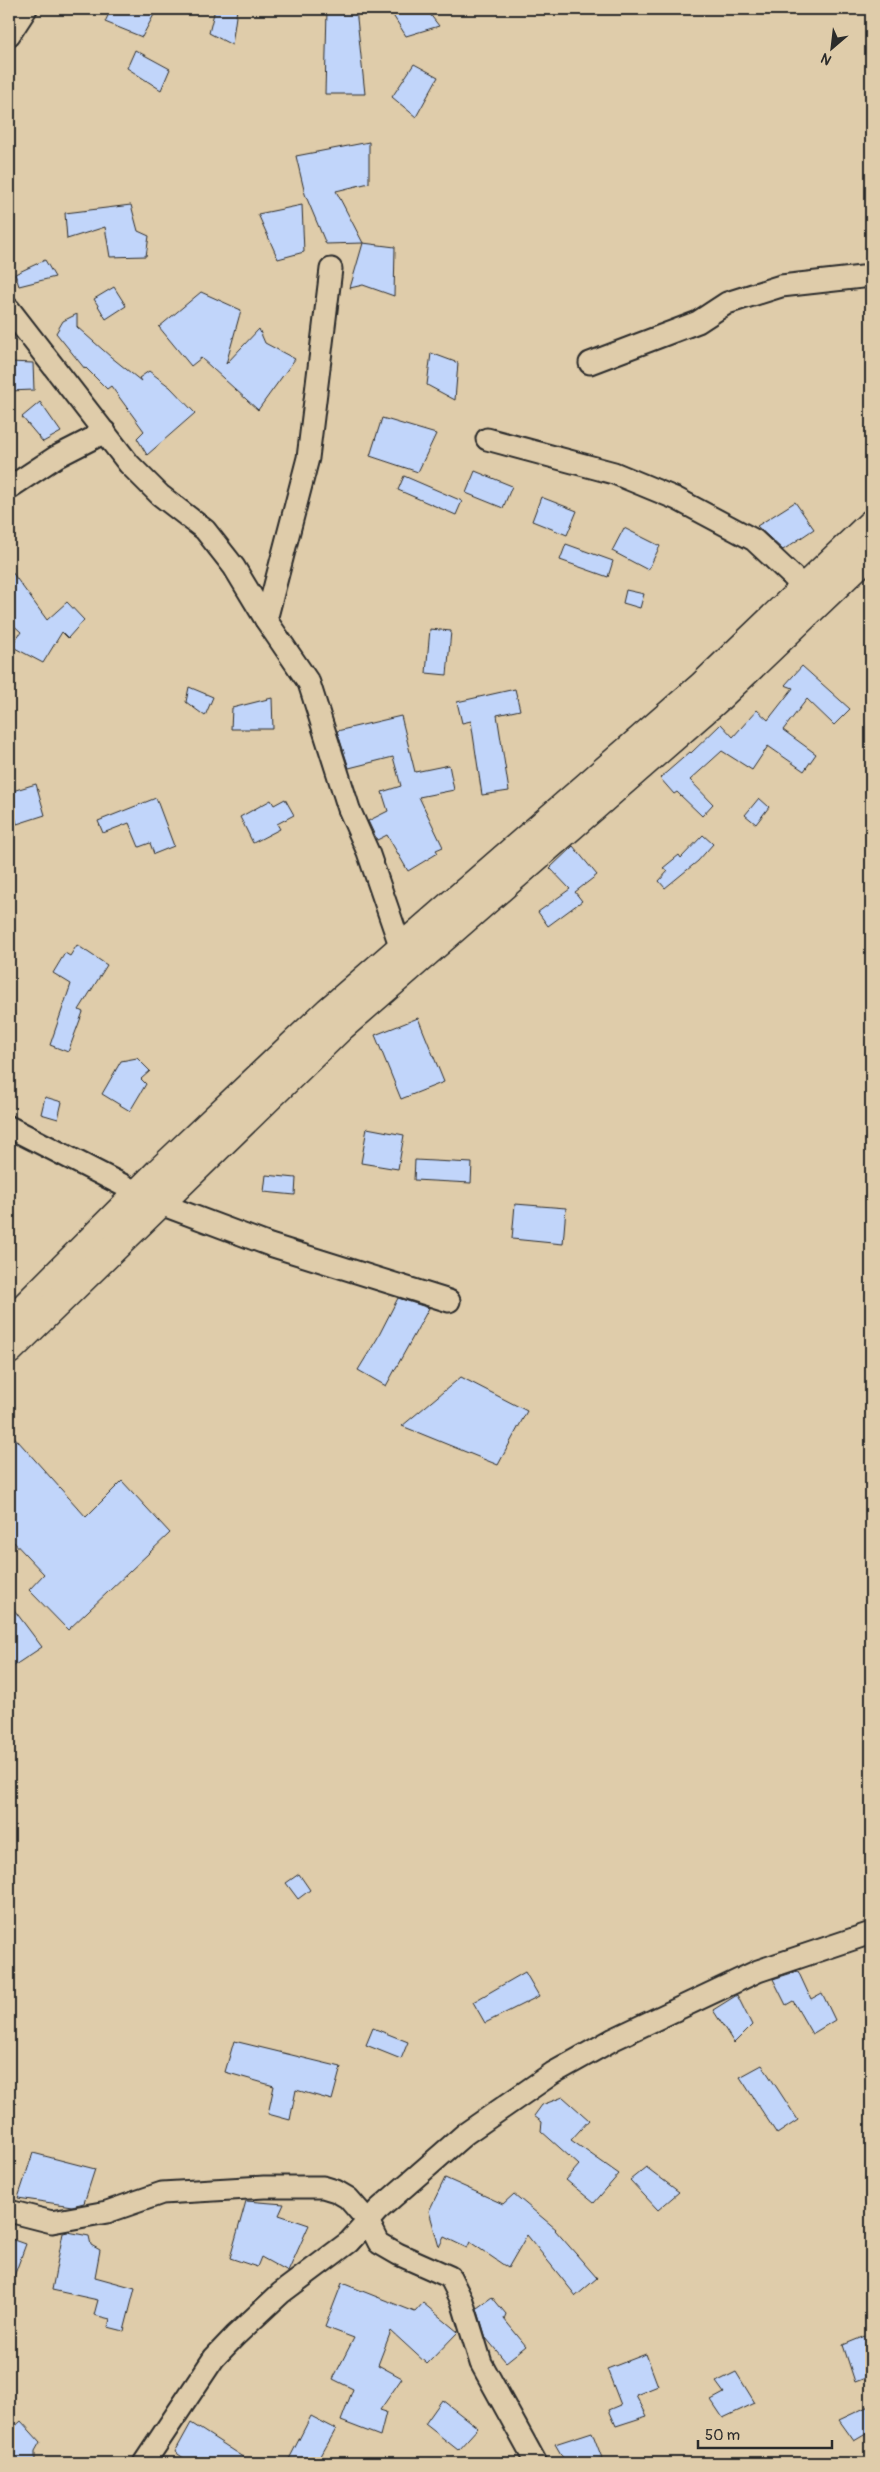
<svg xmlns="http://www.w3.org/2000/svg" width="880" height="2472" font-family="Pangolin,sans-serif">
	<rect width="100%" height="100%" fill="#dfccaa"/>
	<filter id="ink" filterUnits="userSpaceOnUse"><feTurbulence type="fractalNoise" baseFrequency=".02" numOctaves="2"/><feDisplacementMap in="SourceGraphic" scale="10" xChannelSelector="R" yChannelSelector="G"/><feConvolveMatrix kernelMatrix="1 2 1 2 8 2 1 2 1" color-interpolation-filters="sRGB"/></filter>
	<g filter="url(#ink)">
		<!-- building -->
		<g fill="#c1d5fa" stroke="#2b2b2b">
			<polygon points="111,9 157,9 142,37 105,22"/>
			<polygon points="215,9 237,9 232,45 209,33"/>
			<polygon points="327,9 356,9 365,94 325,94"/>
			<polygon points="389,9 426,9 439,26 406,36"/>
			<polygon points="135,50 170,69 161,90 127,68"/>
			<polygon points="414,64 438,77 416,117 392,97"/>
			<polygon points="369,142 369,183 336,191 363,243 326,244 305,194 296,156"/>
			<polygon points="131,205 138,231 149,236 146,256 110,257 105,227 67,239 65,213"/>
			<polygon points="302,205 304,252 278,259 258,214"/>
			<polygon points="363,243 395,247 394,296 363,285 350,288"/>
			<polygon points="45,260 55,277 19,286 15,274"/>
			<polygon points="114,287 126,306 106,319 94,299"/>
			<polygon points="201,292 241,310 226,364 259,329 265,343 295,359 258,410 201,358 191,366 159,327"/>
			<polygon points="77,314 77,327 111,357 141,381 139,378 149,371 170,387 195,413 147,455 137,438 144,431 111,386 107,389 86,368 85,369 56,333 63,321"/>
			<polygon points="431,353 458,363 455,400 427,385"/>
			<polygon points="9,362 33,363 34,390 9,391"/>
			<polygon points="40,402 61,432 43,442 22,417"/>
			<polygon points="382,418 436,434 418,472 370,456"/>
			<polygon points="475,471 512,486 503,508 466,493"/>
			<polygon points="404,476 462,501 456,515 398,490"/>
			<polygon points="541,497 577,511 567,535 532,521"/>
			<polygon points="795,502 814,529 783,550 757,526"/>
			<polygon points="624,528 660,546 648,570 612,551"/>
			<polygon points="566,544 613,561 608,577 560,560"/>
			<polygon points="9,568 47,620 67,602 84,620 68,638 62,632 43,663 11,646 21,632 9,621"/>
			<polygon points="626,590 644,594 640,608 623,603"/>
			<polygon points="430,629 451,631 447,675 426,673"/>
			<polygon points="802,666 850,709 834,725 807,699 783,730 816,754 804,771 768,746 752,770 722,751 690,780 713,804 702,816 677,792 674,794 660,778 690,752 691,753 721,724 733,737 757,710 768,720 793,688 785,685"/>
			<polygon points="189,687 213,697 205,716 186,702"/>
			<polygon points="515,689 520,710 497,715 509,791 482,795 471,721 462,723 457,702"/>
			<polygon points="272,698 273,729 231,729 232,708"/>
			<polygon points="401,716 415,772 449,765 454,790 419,797 443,847 436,850 438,853 408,871 387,835 377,840 368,821 388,811 382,792 401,786 393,757 349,768 337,731"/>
			<polygon points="36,784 45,815 17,824 9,792"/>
			<polygon points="156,798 174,846 154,854 150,843 139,847 129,823 103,833 98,821"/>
			<polygon points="759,798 769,807 756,824 745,815"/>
			<polygon points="285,799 294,815 277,824 280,829 253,843 240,817 271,800 274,805"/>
			<polygon points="703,835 713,844 698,861 665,888 659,881 668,871 663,868 679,855 681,858"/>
			<polygon points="573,846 597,875 575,892 582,901 548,926 538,912 570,889 550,868"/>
			<polygon points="77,945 107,965 79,1010 83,1012 68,1052 50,1045 71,984 53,973 65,953 70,956"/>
			<polygon points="418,1018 444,1082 401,1099 375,1035"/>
			<polygon points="137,1058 150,1071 141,1079 146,1084 130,1111 102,1094 121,1061"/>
			<polygon points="45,1097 62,1102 58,1119 41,1114"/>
			<polygon points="367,1128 404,1135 398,1169 361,1163"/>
			<polygon points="415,1160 472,1163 471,1183 414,1180"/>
			<polygon points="266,1175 296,1178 295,1195 264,1192"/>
			<polygon points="515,1204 566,1208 563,1244 512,1239"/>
			<polygon points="398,1298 429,1308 386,1386 358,1370 377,1339"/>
			<polygon points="461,1377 527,1411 498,1465 402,1426"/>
			<polygon points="9,1431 86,1517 122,1481 170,1533 68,1630 29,1590 44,1574 9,1537"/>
			<polygon points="9,1603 42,1647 9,1669"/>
			<polygon points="299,1874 310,1890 298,1899 286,1883"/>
			<polygon points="798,1971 811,1999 822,1993 835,2020 812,2034 793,2001 786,2005 773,1979"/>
			<polygon points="525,1972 539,1996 485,2023 473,2002"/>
			<polygon points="737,1995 752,2025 734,2043 713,2010"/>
			<polygon points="373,2028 408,2042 401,2059 366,2045"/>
			<polygon points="234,2041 341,2067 332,2100 296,2090 290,2120 268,2114 274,2086 225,2072"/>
			<polygon points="762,2065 798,2120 777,2134 740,2077"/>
			<polygon points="563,2097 589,2120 571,2140 619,2174 594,2203 566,2180 579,2165 541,2131 542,2122 534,2116 542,2105"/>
			<polygon points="33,2153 95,2169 84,2203 72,2206 18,2198"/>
			<polygon points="646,2167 679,2192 658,2210 630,2180"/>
			<polygon points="445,2178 503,2204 514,2194 556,2229 555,2230 597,2278 576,2296 527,2235 508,2268 470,2242 467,2248 444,2237 439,2247 429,2211"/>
			<polygon points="246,2201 284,2204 279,2215 309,2225 288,2272 261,2257 257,2267 230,2258"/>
			<polygon points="68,2232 89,2236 91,2245 100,2250 95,2277 135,2288 124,2331 108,2327 110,2319 94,2315 98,2300 52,2290 63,2233"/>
			<polygon points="9,2238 26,2244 10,2287 9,2287"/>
			<polygon points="342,2283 415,2312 423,2303 458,2332 427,2364 391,2331 378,2365 402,2378 380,2410 386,2412 380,2436 341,2421 353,2389 333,2379 354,2338 325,2327"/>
			<polygon points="492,2297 506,2314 504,2319 526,2346 506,2362 486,2338 477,2308"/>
			<polygon points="865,2336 871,2348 871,2376 855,2382 843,2345"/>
			<polygon points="646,2354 658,2386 636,2395 647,2416 616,2426 609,2410 621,2405 607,2369"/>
			<polygon points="736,2372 755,2403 723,2418 711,2400 724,2393 716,2382"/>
			<polygon points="442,2400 478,2428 458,2450 425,2424"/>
			<polygon points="871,2405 871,2431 854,2441 839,2420"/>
			<polygon points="311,2416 336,2429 317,2463 287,2463"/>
			<polygon points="21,2421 40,2442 35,2451 35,2459 30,2463 9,2463 9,2432"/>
			<polygon points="191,2423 253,2463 191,2463 175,2452"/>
			<polygon points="592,2432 602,2458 584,2463 566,2463 555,2444"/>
		</g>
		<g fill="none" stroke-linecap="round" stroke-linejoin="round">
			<defs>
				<g id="minor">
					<polyline points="9,35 26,9"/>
					<polyline points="9,309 129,464 160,495 205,530 234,567 266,620 309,683 349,809 368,852 401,948"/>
					<polyline points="590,363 698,322 727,303 781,286 871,276"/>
					<polyline points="487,439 614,473 677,499 754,540 805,588"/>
					<polyline points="9,488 56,457 105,432"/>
					<polyline points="266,620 308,458 331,269"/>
					<polyline points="9,1127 158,1203 270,1245 449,1301"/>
					<polyline points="9,2211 52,2222 107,2212 162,2193 264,2187 323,2187 336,2191 348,2198 368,2221 379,2243 398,2254 450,2277 462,2301 481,2363 536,2463"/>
					<polyline points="144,2463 214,2358 235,2336 281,2293 349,2242 378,2210 465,2134 553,2073 614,2039 758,1971 871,1933"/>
				</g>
				<g id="major">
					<polyline points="9,1323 160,1171 329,1011 702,686 871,524"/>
					<polyline points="9,1350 342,1026 715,701 871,552"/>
				</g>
			</defs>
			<!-- minor casing -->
			<use href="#minor" stroke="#2b2b2b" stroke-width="25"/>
			<!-- major casing -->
			<use href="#major" stroke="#2b2b2b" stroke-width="31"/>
			<!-- minor -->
			<use href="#minor" stroke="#dfccaa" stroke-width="21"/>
			<!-- major -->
			<use href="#major" stroke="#dfccaa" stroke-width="28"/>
		</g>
	</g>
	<!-- margin -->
	<rect width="880" height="2472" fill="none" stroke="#dfccaa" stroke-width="30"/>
	<rect x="15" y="15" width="850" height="2442" fill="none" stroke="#2b2b2b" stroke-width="2" filter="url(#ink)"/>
	<!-- north arrow -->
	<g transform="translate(832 48) rotate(208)" stroke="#dfccaa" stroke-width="4" paint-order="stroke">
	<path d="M0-4L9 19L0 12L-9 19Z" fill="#2b2b2b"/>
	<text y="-8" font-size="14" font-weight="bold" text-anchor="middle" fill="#2b2b2b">N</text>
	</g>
	<!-- scale -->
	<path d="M698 2440v8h134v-8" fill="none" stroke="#2b2b2b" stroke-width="2.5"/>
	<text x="705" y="2440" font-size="15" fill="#2b2b2b" stroke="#dfccaa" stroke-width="4" paint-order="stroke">50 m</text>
</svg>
